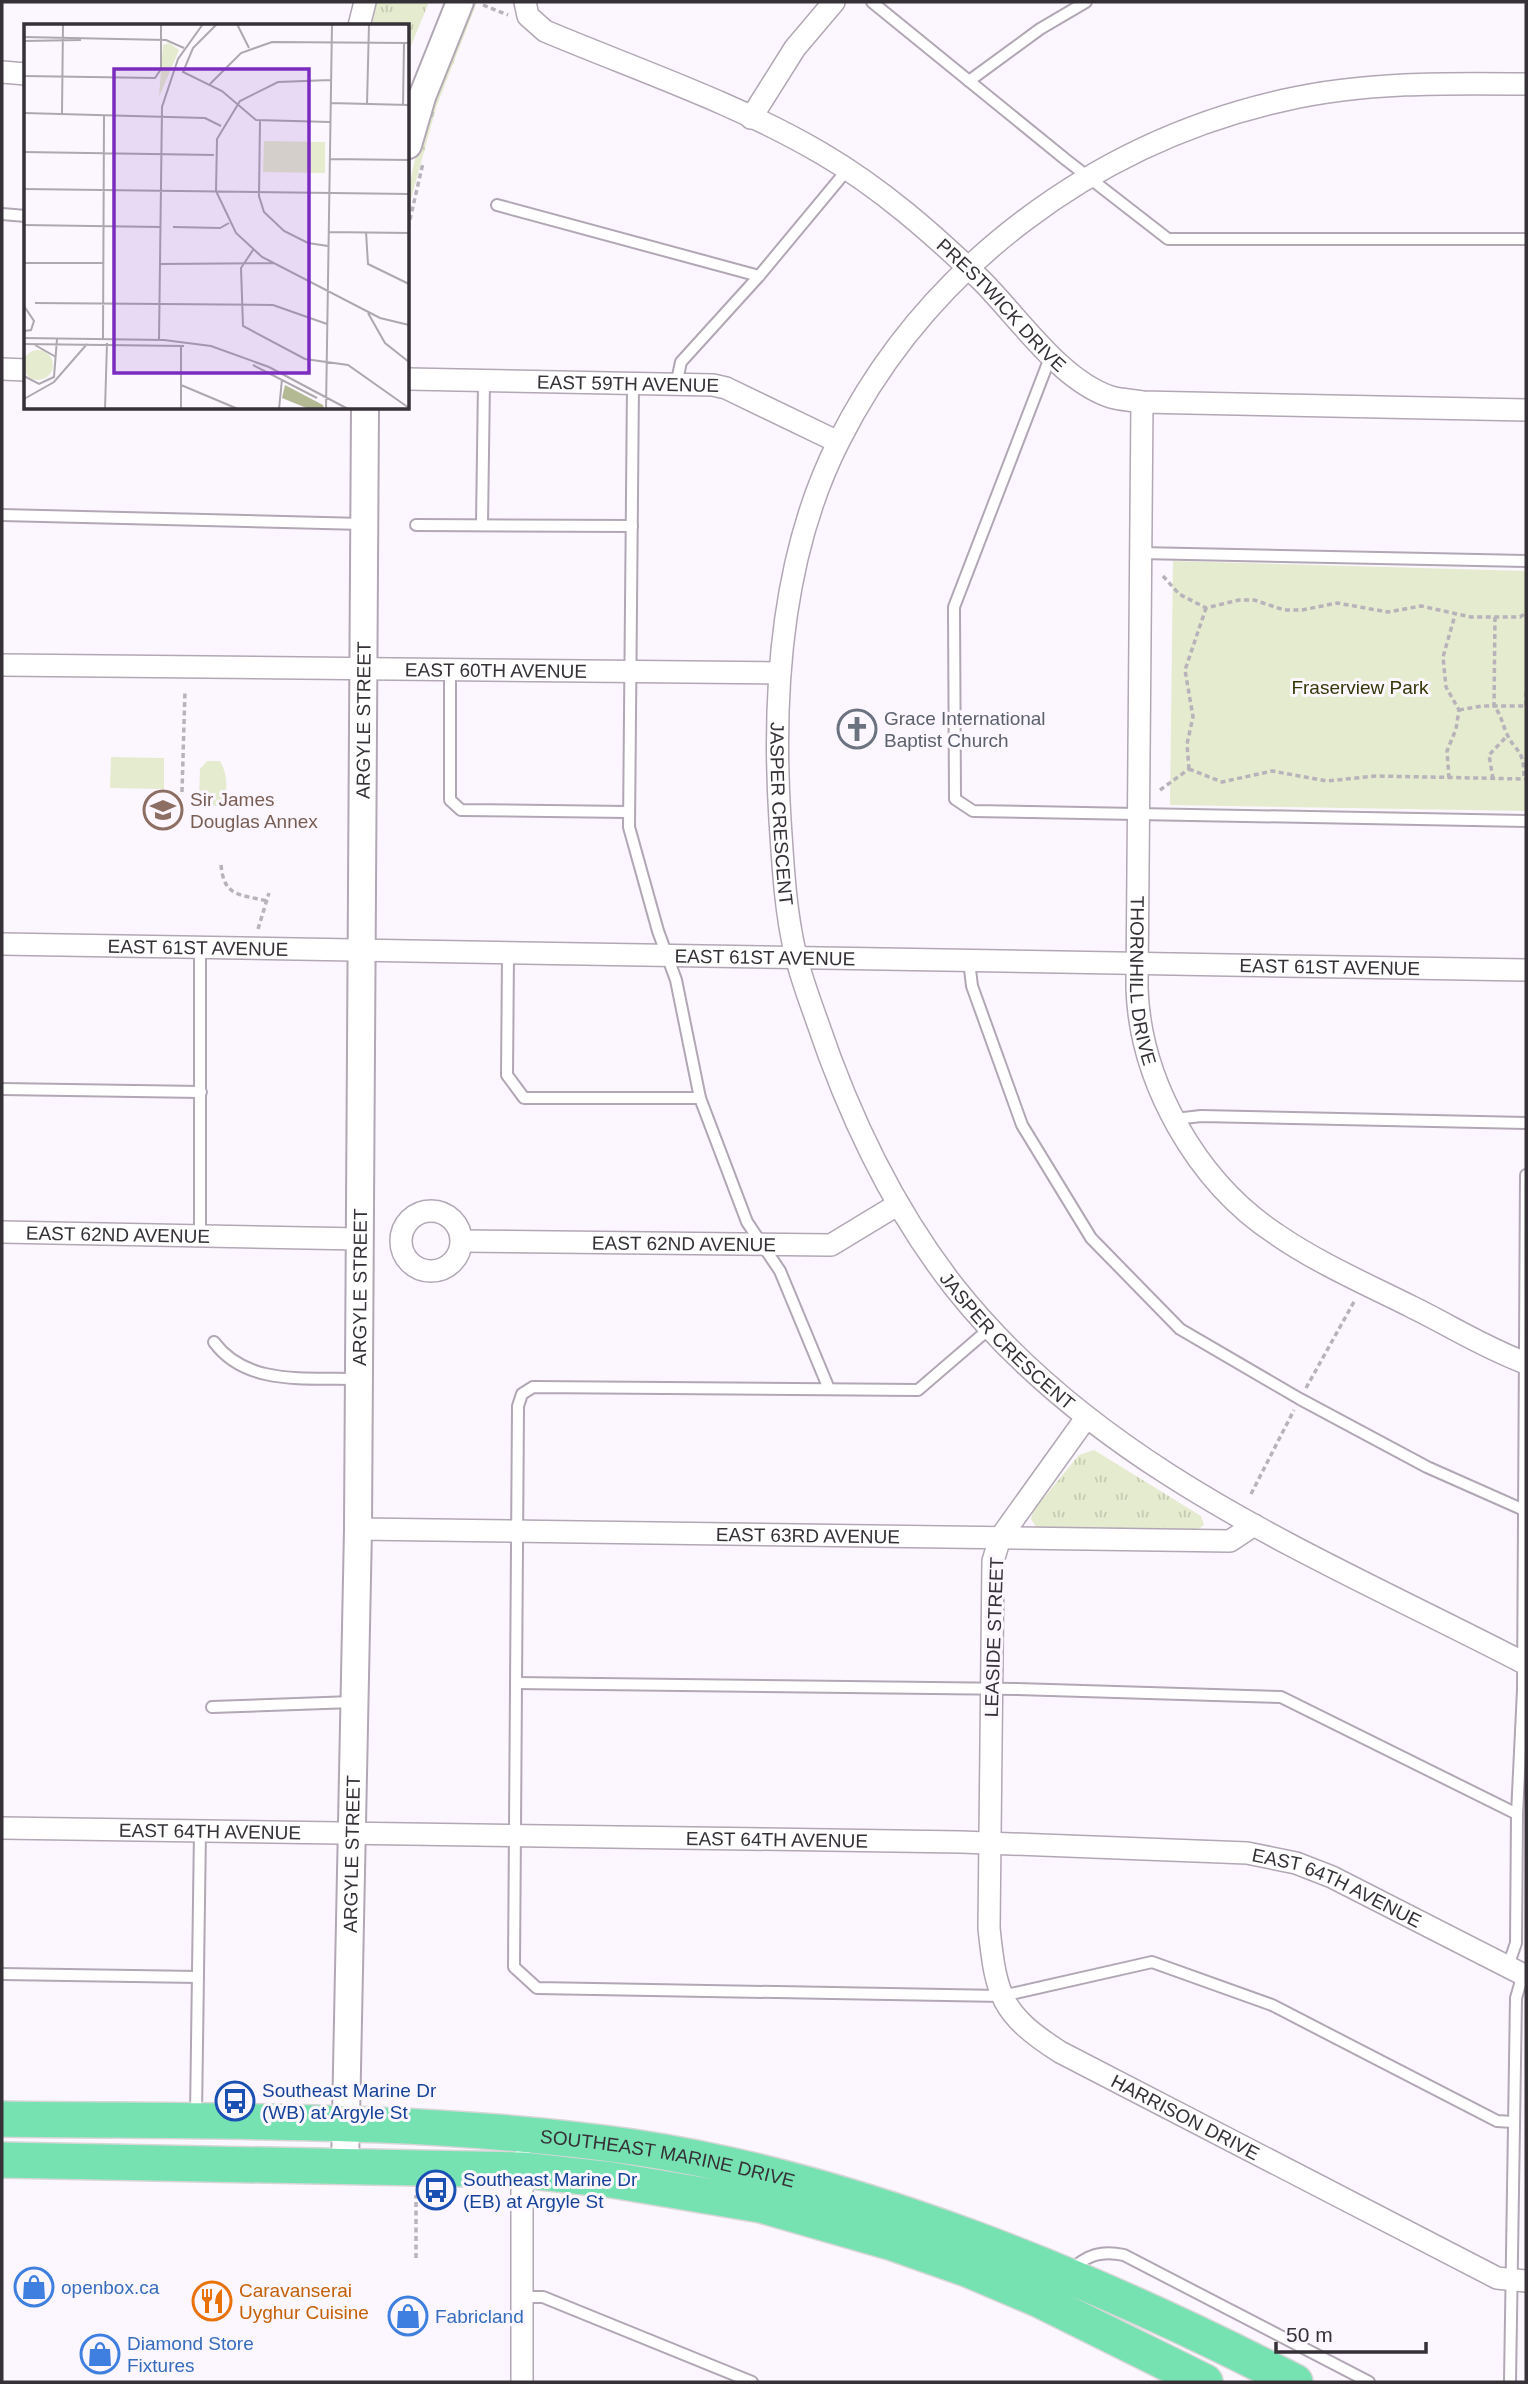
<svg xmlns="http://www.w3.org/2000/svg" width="1528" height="2384" font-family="Helvetica,sans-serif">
	<defs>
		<pattern id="grass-tufts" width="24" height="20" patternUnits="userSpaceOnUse" patternTransform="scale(1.75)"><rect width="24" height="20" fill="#e5ebce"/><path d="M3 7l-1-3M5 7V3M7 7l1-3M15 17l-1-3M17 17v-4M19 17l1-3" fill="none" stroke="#c5cab2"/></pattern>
	</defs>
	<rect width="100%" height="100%" fill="#fcf7fe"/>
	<!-- grass -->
	<g fill="url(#grass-tufts)">
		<polygon points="376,2 429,2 408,53 408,26 372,26"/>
		<path d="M473 2H477L436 108 408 210C408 152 450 57 473 2Z"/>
		<polygon points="1094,1450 1201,1516 1204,1525 1197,1530 1036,1527 1031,1519 1033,1511 1079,1455"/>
	</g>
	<!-- park -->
	<g fill="#e5ebce">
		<polygon points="1173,561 1526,571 1526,811 1170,805"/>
		<polygon points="111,757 164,758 164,789 110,788"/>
		<path d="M207 761H220C228 775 229 792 220 806L205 805 199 799 200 769Z"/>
	</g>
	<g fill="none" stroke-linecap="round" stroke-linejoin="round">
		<defs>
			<g id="service">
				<polyline points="872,2 1065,159 1168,239 1526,239"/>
				<polyline points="969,81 1040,29 1086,2"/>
				<polyline points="497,205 759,276"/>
				<polyline points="2,214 26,216"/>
				<polyline points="1051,355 954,607 955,799 973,811 1526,821"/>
				<polyline points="633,385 629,827 658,931 676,980 700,1098 747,1222 780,1271 829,1389"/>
				<polyline points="676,385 681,362 759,276 847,170"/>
				<polyline points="2,515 363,524"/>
				<polyline points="482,524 484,382"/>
				<polyline points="416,525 632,526"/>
				<polyline points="1140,553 1526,561"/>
				<polyline points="450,671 450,800 461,810 627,812"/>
				<polyline points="200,949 200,1237"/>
				<polyline points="508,954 507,1075 524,1098 700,1098"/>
				<polyline points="969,961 972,986 1022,1125 1091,1238 1180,1329 1300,1399 1427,1467 1524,1510"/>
				<polyline points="2,1089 201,1092"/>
				<polyline points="1175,1119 1201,1116 1526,1123"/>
				<polyline points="989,1329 918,1390 533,1387 522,1394 518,1406 514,1967 537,1988 1002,1996 1152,1962 1272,2005 1497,2121 1513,2122"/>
				<path d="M214 1342C247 1387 309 1377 358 1379"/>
				<polyline points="516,1683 1017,1689 1281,1697 1517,1814"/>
				<polyline points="212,1707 353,1702"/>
				<polyline points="1508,1966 1516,1943 1517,1814 1523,1690 1526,1175"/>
				<polyline points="2,1974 198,1977"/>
				<polyline points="196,2115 200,1830"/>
				<path d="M1070 2270C1088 2255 1101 2250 1124 2255L1369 2382"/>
				<polyline points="522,2297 543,2297 752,2382"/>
				<polyline points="1510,2382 1516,1998 1523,1974"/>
			</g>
			<g id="minor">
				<path id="s1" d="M525 2 528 16 545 31C635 69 736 103 821 153 881 188 932 233 982 281 1018 317 1061 381 1111 397 1121 400 1132 400 1142 402L1526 410"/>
				<polyline points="359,26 365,2"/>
				<polyline points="2,72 26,74"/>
				<path id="s2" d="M1526 84C1446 83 1364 82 1285 100 1096 142 927 266 839 441 781 555 772 694 780 820 783 864 785 909 795 952 800 975 809 998 817 1021 849 1116 893 1209 955 1288 1101 1472 1324 1559 1526 1664"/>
				<polyline points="751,118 795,48 834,2"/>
				<polyline points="2,369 26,370"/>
				<path id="s3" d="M408 379 713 385 726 388 838 442"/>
				<path id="s4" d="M1142 402 1137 988C1140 1082 1197 1182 1276 1234 1318 1263 1366 1284 1412 1307 1449 1325 1487 1349 1526 1363"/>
				<path id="s5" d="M2 665 780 673"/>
				<path id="s6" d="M2 944 1526 970"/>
				<circle cx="431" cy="1241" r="30"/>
				<path id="s7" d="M2 1232 360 1239"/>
				<path id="s8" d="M462 1241 831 1245 897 1205"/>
				<path id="s9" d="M1086 1418 1000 1538 993 1561 989 1928C996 1996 1001 2014 1060 2052L1497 2278 1526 2281"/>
				<path id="s10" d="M358 1529 1230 1541 1254 1525"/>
				<path id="s11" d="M2 1828 961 1842 1247 1853 1296 1863 1332 1877 1526 1976"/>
				<polyline points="522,2382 522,2160"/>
			</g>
			<g id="tertiary">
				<polyline points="408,145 422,97 460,2"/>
				<path id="s12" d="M345 2167 358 1529 365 408"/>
			</g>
			<g id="primary">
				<path id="s13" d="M2 2119C212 2122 424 2117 633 2147 856 2180 1095 2279 1295 2382"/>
				<polyline points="2,2160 522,2170 612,2180 761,2205 893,2243 967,2269 1040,2300 1205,2382"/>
			</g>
		</defs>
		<!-- service casing -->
		<use href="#service" stroke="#b2a7b5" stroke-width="14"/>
		<!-- minor casing -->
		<use href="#minor" stroke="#b2a7b5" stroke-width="24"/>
		<!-- tertiary casing -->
		<use href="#tertiary" stroke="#b2a7b5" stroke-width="30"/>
		<!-- primary casing -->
		<use href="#primary" stroke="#d7d6d7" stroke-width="38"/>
		<!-- path -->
		<g stroke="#b8b3ba" stroke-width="3.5" stroke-dasharray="5 3.5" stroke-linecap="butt">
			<polyline points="483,5 508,15"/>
			<polyline points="408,228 423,163"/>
			<polyline points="1163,576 1179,594 1206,608 1239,600 1254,600 1284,610 1302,610 1337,603 1388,612 1421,606 1471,617 1520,617 1526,613"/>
			<path d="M1495 617 1494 706C1501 715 1502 722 1506 732 1516 755 1524 746 1524 779"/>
			<polyline points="1459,710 1482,706 1526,706 1526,692"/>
			<polyline points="1189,769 1222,782 1272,771 1327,781 1375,776 1526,779"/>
			<polyline points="1189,769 1187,744 1193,717 1185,670 1206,608"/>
			<polyline points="1449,778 1447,751 1456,729 1459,710 1446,687 1443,657 1455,615"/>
			<polyline points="1493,779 1489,755 1508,735"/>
			<polyline points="1160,790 1189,769"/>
			<polyline points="182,792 185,690"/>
			<path d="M221 865C224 897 239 894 267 901"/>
			<polyline points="258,929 269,893"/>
			<polyline points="1306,1388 1355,1300"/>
			<polyline points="1251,1494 1294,1410"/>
			<polyline points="416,2258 416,2195"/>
		</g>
		<!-- service -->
		<use href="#service" stroke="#fff" stroke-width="10"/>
		<!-- minor -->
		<use href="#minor" stroke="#fff" stroke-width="21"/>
		<!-- tertiary -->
		<use href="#tertiary" stroke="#fff" stroke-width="26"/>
		<!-- primary -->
		<use href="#primary" stroke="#76e2b2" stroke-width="35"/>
	</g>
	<!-- icons -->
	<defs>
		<symbol id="church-ring" viewBox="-11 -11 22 22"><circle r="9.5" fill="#fcf7fe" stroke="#6b7280" stroke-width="1.5"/><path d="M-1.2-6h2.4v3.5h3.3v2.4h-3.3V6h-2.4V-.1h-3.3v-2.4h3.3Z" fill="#6b7280"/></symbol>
		<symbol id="school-ring" viewBox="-11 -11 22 22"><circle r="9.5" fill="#fcf7fe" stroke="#8d6e63" stroke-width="1.5"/><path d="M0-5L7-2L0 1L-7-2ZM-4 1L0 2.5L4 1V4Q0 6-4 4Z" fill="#8d6e63"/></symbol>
		<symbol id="bus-ring" viewBox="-11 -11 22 22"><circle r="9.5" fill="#fcf7fe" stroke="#1a4fb4" stroke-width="1.5"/><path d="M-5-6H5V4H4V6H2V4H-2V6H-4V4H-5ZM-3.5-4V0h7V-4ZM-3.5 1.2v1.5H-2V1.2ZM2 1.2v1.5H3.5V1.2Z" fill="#1a4fb4"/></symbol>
		<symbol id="shop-ring" viewBox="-11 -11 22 22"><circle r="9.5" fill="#fcf7fe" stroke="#3f7fe0" stroke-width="1.5"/><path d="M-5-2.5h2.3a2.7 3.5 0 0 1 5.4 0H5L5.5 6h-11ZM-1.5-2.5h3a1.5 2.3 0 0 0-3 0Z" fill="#3f7fe0"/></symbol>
		<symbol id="restaurant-ring" viewBox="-11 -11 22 22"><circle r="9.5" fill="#fcf7fe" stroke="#e8710a" stroke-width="1.5"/><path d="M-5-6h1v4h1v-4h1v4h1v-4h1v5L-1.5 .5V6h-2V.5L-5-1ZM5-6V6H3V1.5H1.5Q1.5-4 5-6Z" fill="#e8710a"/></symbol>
	</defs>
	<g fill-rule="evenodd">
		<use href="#church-ring" x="835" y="707" width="44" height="44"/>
		<use href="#school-ring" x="141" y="788" width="44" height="44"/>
		<use href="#bus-ring" x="213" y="2079" width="44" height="44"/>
		<use href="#bus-ring" x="414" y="2168" width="44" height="44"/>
		<use href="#shop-ring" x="12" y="2265" width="44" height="44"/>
		<use href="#restaurant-ring" x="190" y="2279" width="44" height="44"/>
		<use href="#shop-ring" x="386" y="2294" width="44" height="44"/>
		<use href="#shop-ring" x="78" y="2332" width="44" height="44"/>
	</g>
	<g text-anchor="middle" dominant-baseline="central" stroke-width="6" stroke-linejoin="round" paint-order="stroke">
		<!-- street labels -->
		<g font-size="19" fill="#353137" stroke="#fcf7fe">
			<text stroke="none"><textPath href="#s1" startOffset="576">PRESTWICK DRIVE</textPath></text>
			<text stroke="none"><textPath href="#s3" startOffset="220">EAST 59TH AVENUE</textPath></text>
			<text stroke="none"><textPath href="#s5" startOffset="494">EAST 60TH AVENUE</textPath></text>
			<text stroke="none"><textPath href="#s12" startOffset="1447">ARGYLE STREET</textPath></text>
			<text stroke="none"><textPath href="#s2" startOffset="1204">JASPER CRESCENT</textPath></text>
			<text stroke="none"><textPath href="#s6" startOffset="196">EAST 61ST AVENUE</textPath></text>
			<text stroke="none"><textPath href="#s6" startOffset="763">EAST 61ST AVENUE</textPath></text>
			<text stroke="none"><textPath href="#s6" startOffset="1328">EAST 61ST AVENUE</textPath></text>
			<text stroke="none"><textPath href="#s4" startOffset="579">THORNHILL DRIVE</textPath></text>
			<text stroke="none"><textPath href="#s7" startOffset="116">EAST 62ND AVENUE</textPath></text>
			<text stroke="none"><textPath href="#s8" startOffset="222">EAST 62ND AVENUE</textPath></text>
			<text stroke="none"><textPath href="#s12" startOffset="880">ARGYLE STREET</textPath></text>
			<text stroke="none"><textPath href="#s2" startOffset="1792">JASPER CRESCENT</textPath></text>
			<text stroke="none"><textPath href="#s10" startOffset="450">EAST 63RD AVENUE</textPath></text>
			<text transform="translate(994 1637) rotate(-88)">LEASIDE STREET</text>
			<text stroke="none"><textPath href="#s11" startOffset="208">EAST 64TH AVENUE</textPath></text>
			<text stroke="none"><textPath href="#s11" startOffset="775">EAST 64TH AVENUE</textPath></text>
			<text stroke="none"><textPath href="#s12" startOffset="313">ARGYLE STREET</textPath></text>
			<text stroke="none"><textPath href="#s11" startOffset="1342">EAST 64TH AVENUE</textPath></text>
			<text stroke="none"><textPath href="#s9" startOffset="831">HARRISON DRIVE</textPath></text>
			<text stroke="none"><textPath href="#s13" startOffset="668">SOUTHEAST MARINE DRIVE</textPath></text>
		</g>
		<!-- park labels -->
		<g font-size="19" fill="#333809" stroke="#fcf7fe">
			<text x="1360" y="687">Fraserview Park</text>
		</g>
		<!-- worship labels -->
		<g font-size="19" fill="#5b616d" stroke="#fcf7fe" text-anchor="start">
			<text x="884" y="718">Grace International<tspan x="884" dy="22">Baptist Church</tspan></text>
		</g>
		<!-- education labels -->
		<g font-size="19" fill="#785e54" stroke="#fcf7fe" text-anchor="start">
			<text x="190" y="799">Sir James<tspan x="190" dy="22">Douglas Annex</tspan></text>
		</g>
		<!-- transit labels -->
		<g font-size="19" fill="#164399" stroke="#fcf7fe" text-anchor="start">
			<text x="262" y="2090">Southeast Marine Dr<tspan x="262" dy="22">(WB) at Argyle St</tspan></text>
			<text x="463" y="2179">Southeast Marine Dr<tspan x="463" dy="22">(EB) at Argyle St</tspan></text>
		</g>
		<!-- shop labels -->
		<g font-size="19" fill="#366cbe" stroke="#fcf7fe" text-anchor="start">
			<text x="61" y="2287">openbox.ca</text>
			<text x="435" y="2316">Fabricland</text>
			<text x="127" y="2343">Diamond Store<tspan x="127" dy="22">Fixtures</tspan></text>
		</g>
		<!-- food labels -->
		<g font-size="19" fill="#c56008" stroke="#fcf7fe" text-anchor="start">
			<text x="239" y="2290">Caravanserai<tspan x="239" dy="22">Uyghur Cuisine</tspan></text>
		</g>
	</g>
	<!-- overview -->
	<g transform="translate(24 24)">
		<rect width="385" height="385" fill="#fcf7fe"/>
		<path d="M145 19 155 26 135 73 139 21ZM-1 341a15 15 0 1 1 30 0a15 15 0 1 1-30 0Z" fill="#e5ebce"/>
		<path d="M261 361 299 381 300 385H285L258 374Z" fill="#b2b993"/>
		<path d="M240 117 301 118V149L239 148Z" fill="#e5ebce"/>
		<path fill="none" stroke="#aca8ae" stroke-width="2" d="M193 0 169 24 159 48 198 67 232 96 306 98M213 0 225 24M0 13 142 16 160 24M0 17 57 16M0 52 131 54 137 45V0M307 56 254 58 216 77 193 115 192 167 212 209 238 233 356 294 385 301M186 60 217 29 248 18 385 19M306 79 385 81M343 80 345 0M379 81 380 19M0 89 181 94 197 102M38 89 39 0M236 97 235 172 240 188 260 207 284 219 304 222M0 128 190 131M306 135 385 136M0 165 385 170M0 201 136 203M149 203 196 204 205 199M304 208 385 209M342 208 344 240 385 260M229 226 217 244 219 302 281 335 324 341 385 384M0 239H79M136 240 250 239M11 279 249 281 303 300M0 282 10 297 7 306 0 307M344 289 361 319 385 338M0 314 140 316 187 322 245 343 324 385M79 315 80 92M135 317 138 83 154 35 179 0M0 320 160 322M11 321 32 333M157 321V385M229 341 293 374M0 352 15 360 30 353 33 315M157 361 214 385M0 375 30 358 63 320M32 385H94M81 385 83 319M255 385 258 355M302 385 308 0"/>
		<path fill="#7b2cbf" fill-opacity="0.15" stroke="#7b2cbf" stroke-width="3.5" d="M90 45H285V349H90Z"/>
		<rect width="385" height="385" fill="none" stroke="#353137" stroke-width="3.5"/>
	</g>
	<!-- border -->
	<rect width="1528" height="2384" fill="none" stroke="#353137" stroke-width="7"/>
	<!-- scale -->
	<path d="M1276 2342v10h150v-10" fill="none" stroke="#353137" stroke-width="3.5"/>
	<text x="1286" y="2342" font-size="21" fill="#353137" stroke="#fcf7fe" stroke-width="5" paint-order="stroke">50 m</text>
</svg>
